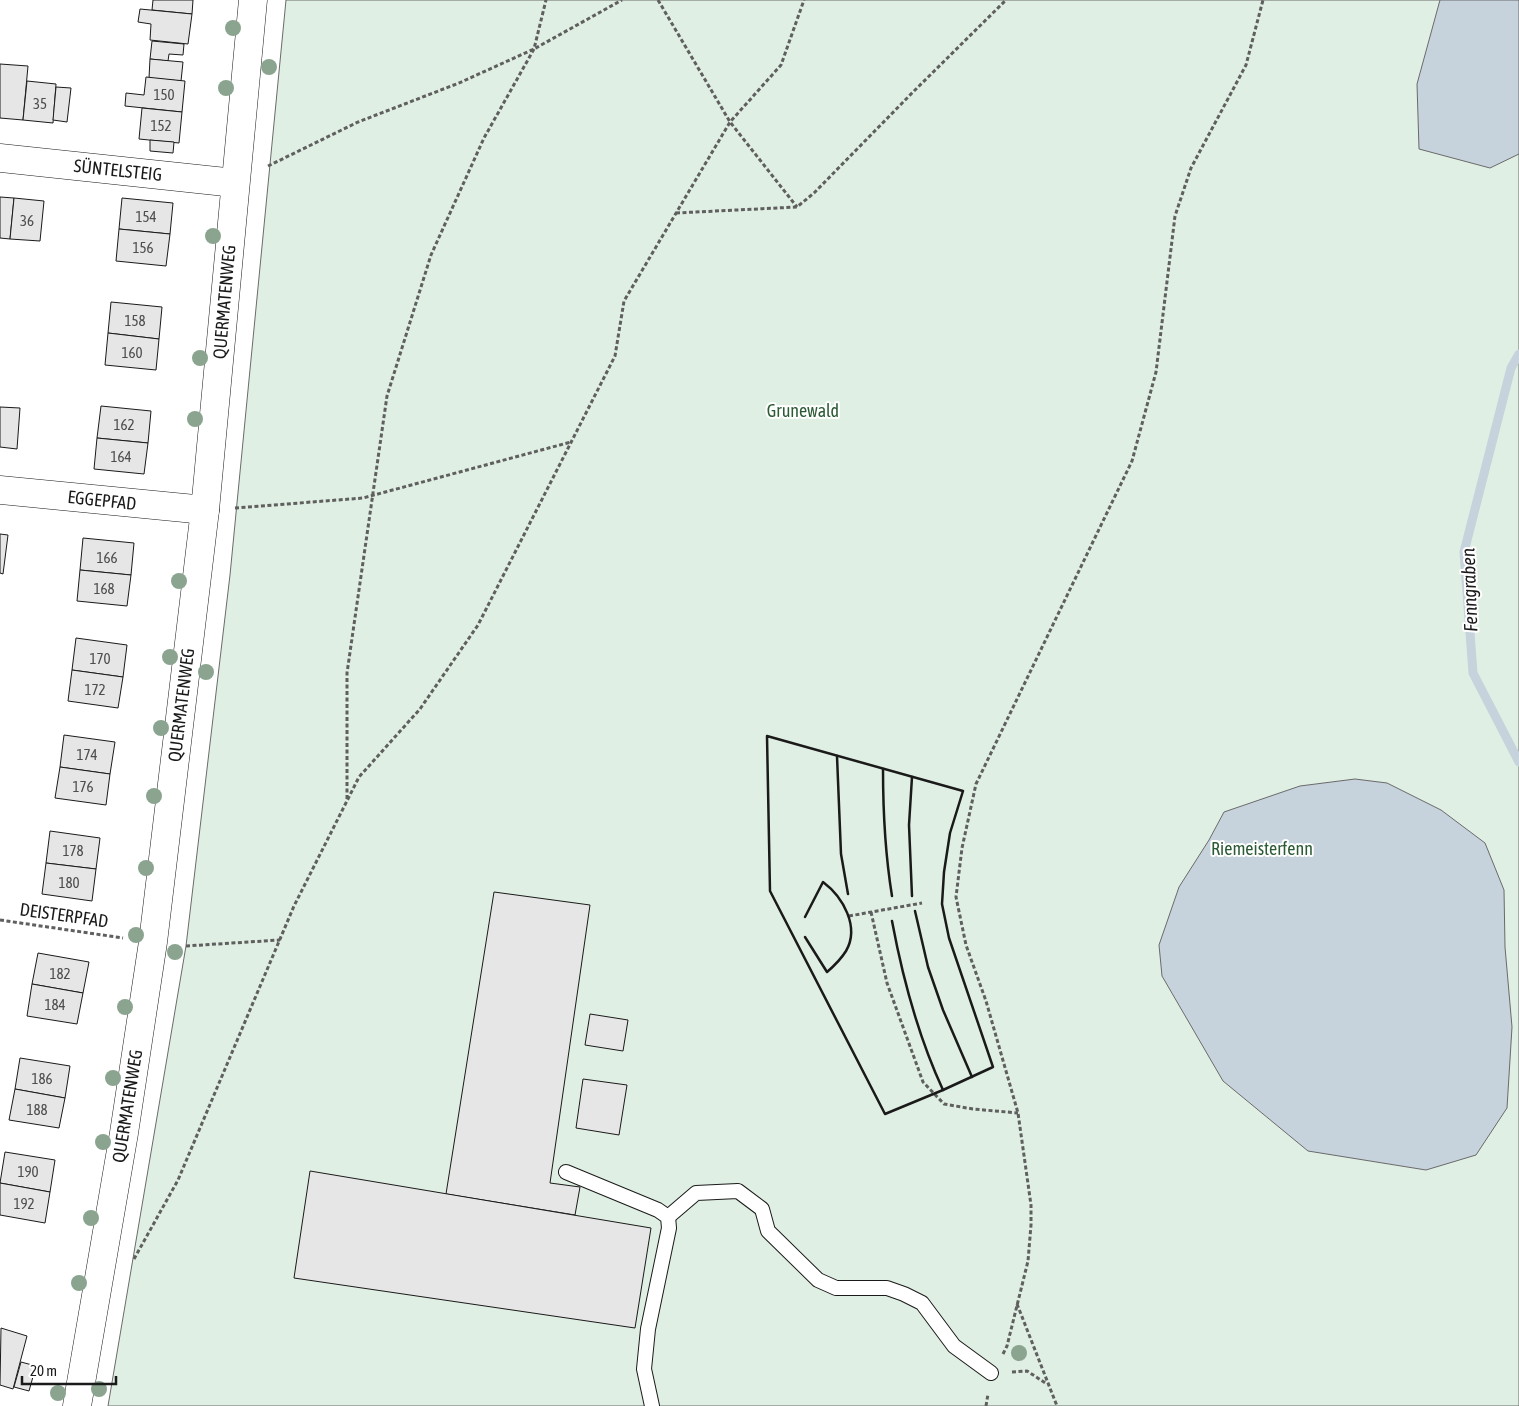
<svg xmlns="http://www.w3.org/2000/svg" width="1519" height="1406" font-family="'Asap Condensed',sans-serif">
	<rect width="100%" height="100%" fill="#fff"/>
	<!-- green -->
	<polygon fill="#e0efe3" stroke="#6a6a6a" points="286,0 1519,0 1519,1406 108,1406 186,946 230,575"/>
	<!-- water -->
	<g fill="#c6d2dc" stroke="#6a6a6a">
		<polygon points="1440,0 1519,0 1519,154 1490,168 1419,149 1417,84"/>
		<polygon points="1355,779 1387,783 1441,810 1485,843 1504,890 1505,947 1512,1027 1507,1108 1476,1155 1426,1170 1308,1151 1223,1081 1162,976 1159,945 1179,887 1209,840 1224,812 1300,786"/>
	</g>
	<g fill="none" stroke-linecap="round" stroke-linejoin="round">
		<!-- stream -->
		<polyline stroke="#c6d2dc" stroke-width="9" points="1519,354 1511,368 1464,552 1473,673 1519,762"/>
	</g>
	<!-- building -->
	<g fill="#e6e6e6" stroke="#1a1a1a">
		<polygon points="153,0 193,0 192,14 152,10"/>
		<polygon points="140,9 192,14 188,44 150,40 151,24 138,22"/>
		<polygon points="152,41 184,44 183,55 169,54 168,61 150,59"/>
		<polygon points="150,59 183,62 181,81 149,78"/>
		<polygon points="0,64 28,66 23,120 0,118"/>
		<polygon points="146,77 185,81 182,112 125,106 126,93 144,95"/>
		<polygon points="27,81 56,84 53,123 23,120"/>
		<polygon points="56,87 71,88 67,122 53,120"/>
		<polygon points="142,108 182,112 179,143 139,139"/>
		<polygon points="150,140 174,142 173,153 150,151"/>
		<polygon points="0,197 14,198 10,239 0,238"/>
		<polygon points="14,198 44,201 40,241 10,239"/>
		<polygon points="122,198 173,203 170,234 119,229"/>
		<polygon points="119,229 170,234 166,266 116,261"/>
		<polygon points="111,302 162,307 159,339 108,333"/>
		<polygon points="108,333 159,339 156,370 105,365"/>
		<polygon points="101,406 151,411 148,443 97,438"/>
		<polygon points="0,407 20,408 17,449 0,447"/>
		<polygon points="97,438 148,443 144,474 94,469"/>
		<polygon points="0,534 8,535 3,574 0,573"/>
		<polygon points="83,538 134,543 131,575 80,570"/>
		<polygon points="80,570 131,575 127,606 77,601"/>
		<polygon points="76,638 127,645 123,677 72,670"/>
		<polygon points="72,670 123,677 118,708 68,701"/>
		<polygon points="64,735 115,742 110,774 60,767"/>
		<polygon points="60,767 110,774 106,805 55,798"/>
		<polygon points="50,831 100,838 96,869 46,863"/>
		<polygon points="46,863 96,869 92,901 42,894"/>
		<polygon points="494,892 590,905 550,1183 580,1187 575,1215 446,1194"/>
		<polygon points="38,953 89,962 83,993 32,984"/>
		<polygon points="32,984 83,993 77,1024 27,1016"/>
		<polygon points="590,1014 628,1020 623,1051 585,1045"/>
		<polygon points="20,1058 70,1066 65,1098 15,1089"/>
		<polygon points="583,1079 627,1085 619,1135 576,1128"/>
		<polygon points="15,1089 65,1098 59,1128 9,1120"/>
		<polygon points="5,1152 55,1160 50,1192 0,1183"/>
		<polygon points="310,1171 651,1228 635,1328 294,1278"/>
		<polygon points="0,1183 50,1192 45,1223 0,1215"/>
		<polygon points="1,1328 27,1336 13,1389 0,1385"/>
		<polygon points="21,1362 36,1366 29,1391 14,1387"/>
	</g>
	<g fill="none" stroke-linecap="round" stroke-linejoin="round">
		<defs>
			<g id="service">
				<polyline points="566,1172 658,1210 668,1217 669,1228 648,1329 644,1369 652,1406"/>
				<polyline points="668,1217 696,1193 738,1191 762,1209 768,1231 818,1280 836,1288 887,1288 904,1294 922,1303 954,1346 991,1373"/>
			</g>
			<g id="minor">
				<polyline points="0,158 235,183"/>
				<polyline points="0,490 205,510"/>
				<polyline points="77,1406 124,1133 153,942 205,510 253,0"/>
			</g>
		</defs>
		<!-- service casing -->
		<use href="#service" stroke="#1a1a1a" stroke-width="16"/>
		<!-- minor casing -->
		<use href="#minor" stroke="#1a1a1a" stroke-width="29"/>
		<!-- path -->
		<g stroke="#5f5f5f" stroke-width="3" stroke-dasharray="4 2.5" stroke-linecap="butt">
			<polyline points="658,0 730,122 797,207"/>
			<polyline points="268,166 358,122 459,83 534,49 622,0"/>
			<polyline points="676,213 797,207 814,193 913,92 1006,0"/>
			<polyline points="235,508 363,498 571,442"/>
			<polyline points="347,799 347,673 387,396 431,255 484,138 534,49 546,0"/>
			<polyline points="871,912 887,983 923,1082 944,1104 973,1109 1018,1113"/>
			<polyline points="849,916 922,903"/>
			<polyline points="0,920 123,938"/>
			<polyline points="186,946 280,940"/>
			<polyline points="134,1259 178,1180 294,906 359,777 420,709 478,625 615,356 624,301 730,122 781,65 804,0"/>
			<polyline points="1017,1304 1057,1406"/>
			<polyline points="1003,1354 1007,1346 1028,1261 1031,1225 1031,1205 1018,1113 986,1001 966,945 956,897 962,848 976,784 1132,461 1156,372 1175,216 1191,168 1246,65 1263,0"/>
			<polyline points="1012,1372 1027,1371 1047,1384"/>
			<polyline points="986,1406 988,1394"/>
		</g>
		<!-- service -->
		<use href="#service" stroke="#fff" stroke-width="14"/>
		<!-- minor -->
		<use href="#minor" stroke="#fff" stroke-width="28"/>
		<!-- wall -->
		<g stroke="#1a1a1a" stroke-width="2.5">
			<polygon points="767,736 963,791 950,833 944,872 942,904 949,938 993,1067 943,1090 885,1114 770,891"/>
			<polyline points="837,756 841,854 848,894"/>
			<path d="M883 769C883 812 885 853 892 896"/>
			<polyline points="912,896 909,825 912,777"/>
			<polyline points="915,911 928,967 943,1010 972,1077"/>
			<path d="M805 917 823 882C843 897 860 927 846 951 841 959 834 966 827 972L805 937"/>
			<path d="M892 921C903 980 918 1036 943 1090"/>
		</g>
	</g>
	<!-- trees -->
	<g fill="#8aa48f">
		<circle cx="233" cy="28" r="8"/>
		<circle cx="269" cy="67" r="8"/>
		<circle cx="226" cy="88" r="8"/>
		<circle cx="213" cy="236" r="8"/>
		<circle cx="200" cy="358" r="8"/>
		<circle cx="195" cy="419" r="8"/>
		<circle cx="179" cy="581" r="8"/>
		<circle cx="170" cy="657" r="8"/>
		<circle cx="206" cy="672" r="8"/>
		<circle cx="161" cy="728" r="8"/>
		<circle cx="154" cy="796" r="8"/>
		<circle cx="146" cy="868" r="8"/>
		<circle cx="136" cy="935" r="8"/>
		<circle cx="175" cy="952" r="8"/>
		<circle cx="125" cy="1007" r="8"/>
		<circle cx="113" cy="1078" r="8"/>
		<circle cx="103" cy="1142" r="8"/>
		<circle cx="91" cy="1218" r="8"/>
		<circle cx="79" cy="1283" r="8"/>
		<circle cx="1019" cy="1353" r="8"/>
		<circle cx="99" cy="1389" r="8"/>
		<circle cx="58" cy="1393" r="8"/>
	</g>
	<g text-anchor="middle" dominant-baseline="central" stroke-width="4" stroke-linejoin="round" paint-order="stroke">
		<!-- number labels -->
		<g font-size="15" fill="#4d4d4d">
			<text x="164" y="94">150</text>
			<text x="40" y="103">35</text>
			<text x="161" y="125">152</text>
			<text x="146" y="216">154</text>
			<text x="27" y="220">36</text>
			<text x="143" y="247">156</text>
			<text x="135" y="320">158</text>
			<text x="132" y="352">160</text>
			<text x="124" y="424">162</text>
			<text x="121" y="456">164</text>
			<text x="107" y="557">166</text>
			<text x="104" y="588">168</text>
			<text x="100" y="658">170</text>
			<text x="95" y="689">172</text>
			<text x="87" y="754">174</text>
			<text x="83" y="786">176</text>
			<text x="73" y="850">178</text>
			<text x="69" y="882">180</text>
			<text x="60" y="973">182</text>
			<text x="55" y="1004">184</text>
			<text x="42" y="1078">186</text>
			<text x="37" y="1109">188</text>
			<text x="28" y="1171">190</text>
			<text x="24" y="1203">192</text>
		</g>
		<!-- street labels -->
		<g font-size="18" fill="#1a1a1a" stroke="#fff">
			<text transform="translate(118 170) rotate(6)">SÜNTELSTEIG</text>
			<text transform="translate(224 302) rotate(-85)">QUERMATENWEG</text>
			<text transform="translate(102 500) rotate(6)">EGGEPFAD</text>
			<text transform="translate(181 705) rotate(-83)">QUERMATENWEG</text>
			<text transform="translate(64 915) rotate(8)">DEISTERPFAD</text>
			<text transform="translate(127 1106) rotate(-81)">QUERMATENWEG</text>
		</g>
		<!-- park labels -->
		<g font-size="18" fill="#2b5a34" stroke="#fff">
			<text x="803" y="410">Grunewald</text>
			<text x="1262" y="848">Riemeisterfenn</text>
		</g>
		<!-- water labels -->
		<g font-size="19" font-style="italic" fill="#1a1a1a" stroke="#fff">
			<text transform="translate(1469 590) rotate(-92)">Fenngraben</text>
		</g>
	</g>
	<!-- scale -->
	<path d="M22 1376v8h94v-8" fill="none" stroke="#1a1a1a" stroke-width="2.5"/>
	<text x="30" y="1376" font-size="15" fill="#1a1a1a" stroke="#ffffff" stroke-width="4" paint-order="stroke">20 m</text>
</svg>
